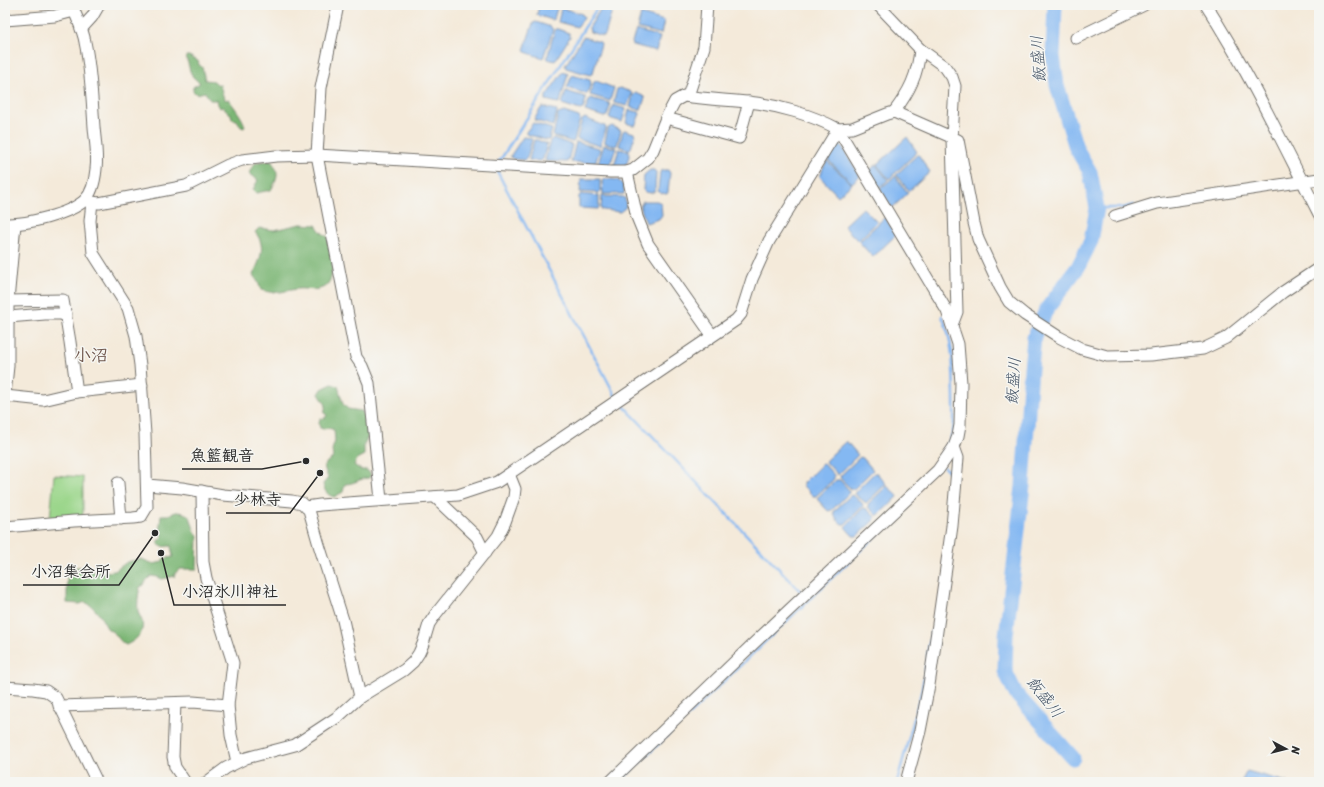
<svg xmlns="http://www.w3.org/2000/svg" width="1324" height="787" font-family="Sriracha,'Klee One',sans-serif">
	<rect width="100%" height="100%" fill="#f6f6f2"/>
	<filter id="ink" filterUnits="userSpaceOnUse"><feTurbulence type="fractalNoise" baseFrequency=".025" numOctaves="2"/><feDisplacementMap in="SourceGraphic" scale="8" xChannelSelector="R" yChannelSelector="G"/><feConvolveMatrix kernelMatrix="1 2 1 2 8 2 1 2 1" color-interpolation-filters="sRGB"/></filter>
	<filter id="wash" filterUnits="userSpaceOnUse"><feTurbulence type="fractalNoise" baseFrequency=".012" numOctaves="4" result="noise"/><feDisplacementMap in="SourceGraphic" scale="16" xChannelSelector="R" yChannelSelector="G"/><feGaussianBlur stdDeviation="0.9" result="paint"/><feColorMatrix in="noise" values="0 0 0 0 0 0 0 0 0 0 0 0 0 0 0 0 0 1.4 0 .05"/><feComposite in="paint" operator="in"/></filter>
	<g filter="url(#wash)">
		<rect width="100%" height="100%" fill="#f4eada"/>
		<!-- green -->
		<polygon fill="#9ad589" stroke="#62805a" points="54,475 83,477 83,513 82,516 50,519"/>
		<!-- forest -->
		<g fill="#7bb675" stroke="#537050">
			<path d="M186 56H189L198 61 199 65 202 67 205 80 214 81 217 84 220 85 224 99 229 100C235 108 242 117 245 126L244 128 241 127 237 120 232 119 231 114C227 112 226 109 223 107L220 108 216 100H210L205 92 196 94 193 91V87L200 83 193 77 190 71Z"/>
			<path d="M271 161C280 172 278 178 271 190L256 193 253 190 258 180 249 174C254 160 258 162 271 161Z"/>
			<path d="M301 224 316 225 321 232 328 237C332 252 339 285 319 289 312 291 305 288 297 289 282 291 277 295 261 290L258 282 253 275C260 260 267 246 255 232L259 228 274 230Z"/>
			<path d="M332 384 338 386 343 404 348 409 362 411 368 427V437L364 444V455L358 458 354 465 361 470H367L371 474 369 478C360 478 355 484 345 484L343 492 334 497C327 495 325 492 323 484L328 478 324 467 327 462 333 458 332 450 335 441 334 430 329 428 323 429 320 428 319 424 320 419 325 418 327 415 324 413 326 405 319 394 322 389Z"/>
			<path d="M176 512C195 512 189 525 198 536L197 569H180L175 573V576L162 579 158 577 151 576 146 581 144 585 140 587C138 595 137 604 138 612 139 615 141 618 142 621 145 633 135 641 126 645 120 642 119 638 115 634 113 631 109 631 107 628 102 619 96 607 85 602L80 604 67 603V570L70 568 80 567 89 571 105 572 115 571 127 562 141 559 154 564 162 562 163 559 173 557 171 546C165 546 160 549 157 541L162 539 160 525 161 515H168Z"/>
		</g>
		<!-- water -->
		<g fill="#84b8f2" stroke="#58728e">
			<polygon points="539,5 558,5 554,19 552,20 537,15"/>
			<polygon points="603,5 613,5 613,7 605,35 602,36 590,32 589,28"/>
			<polygon points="561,8 562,8 582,14 584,18 577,27 558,22"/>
			<polygon points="641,14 664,21 661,34 637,28"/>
			<polygon points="536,22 551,27 553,30 543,58 525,52 524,50 533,23"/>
			<polygon points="555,29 558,29 569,33 570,37 555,61 548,59 547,58"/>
			<polygon points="636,30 660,37 656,51 633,45 632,42"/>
			<polygon points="583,37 600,42 601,44 593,73 590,75 566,68 565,66"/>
			<polygon points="563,72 568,74 560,102 558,103 546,100 546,96"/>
			<polygon points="572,75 590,80 591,83 587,94 567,88"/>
			<polygon points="596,81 614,88 610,101 590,95 594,82"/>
			<polygon points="617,89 620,88 631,92 632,94 627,106 614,103 614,100"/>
			<polygon points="566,91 585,97 586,99 583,109 580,110 562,104"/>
			<polygon points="636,93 643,96 645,98 641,109 640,110 630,107 633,95"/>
			<polygon points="590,98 609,103 610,106 607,116 604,117 585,111"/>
			<polygon points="613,105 626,109 622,122 609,118"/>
			<polygon points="543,107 556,110 557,112 553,126 534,120 541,108"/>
			<polygon points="629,110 639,112 640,114 635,126 626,123"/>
			<polygon points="564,112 579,117 580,119 574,141 572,142 553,136 558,114"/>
			<polygon points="585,118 605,126 606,129 600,146 577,139 582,120"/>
			<polygon points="533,123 552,129 549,140 546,140 526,134 526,132"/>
			<polygon points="612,126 621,130 617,145 616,146 605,143 605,141 608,128"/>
			<polygon points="625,130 634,133 635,136 631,148 629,150 619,146 623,131"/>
			<polygon points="523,137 531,138 532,140 527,158 525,160 513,159 511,157 511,155"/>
			<polygon points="907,137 917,152 889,179 877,165"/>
			<polygon points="553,138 572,145 568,161 566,162 545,161 550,141"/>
			<polygon points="534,140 537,140 547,144 543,159 541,161 529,160"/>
			<polygon points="576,142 599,148 600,150 595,163 571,162"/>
			<polygon points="838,144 841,145 860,176 852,183 828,160"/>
			<polygon points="604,145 616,148 610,165 600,165 598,163"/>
			<polygon points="619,149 628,151 630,153 627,163 625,165 614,165"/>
			<polygon points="918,154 930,172 909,191 896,175"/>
			<polygon points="827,161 852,184 838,196 820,177 823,168"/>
			<polygon points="876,165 888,180 879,188 869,171"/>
			<polygon points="650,170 654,170 656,172 655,191 651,193 645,192 643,190 644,175"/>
			<polygon points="663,170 668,170 670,173 668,192 667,194 660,193 658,191 660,172"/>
			<polygon points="895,176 908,193 892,208 880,189"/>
			<polygon points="581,179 600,179 600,192 598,193 580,192"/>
			<path d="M604 179C616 179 625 179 624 194H603L602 181Z"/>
			<polygon points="581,194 599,196 599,208 598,209 579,208 579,196"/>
			<polygon points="602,196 623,197 625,198 626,207 620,212 603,210 601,209"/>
			<polygon points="643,201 657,201 661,203 662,215 659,219 646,223 640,206"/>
			<polygon points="863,208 877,222 858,241 844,226"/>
			<polygon points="885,217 896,235 873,257 859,242"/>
			<polygon points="845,442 847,442 858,455 838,475 825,461"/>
			<polygon points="860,457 863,458 873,470 854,489 851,489 841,479 840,476"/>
			<polygon points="822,464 824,464 834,475 834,479 816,496 813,496 803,486 803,483"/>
			<polygon points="874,473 877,473 886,484 866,503 856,495 855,492"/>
			<polygon points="836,480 840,480 849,490 849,493 832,510 828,511 818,500 817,498"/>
			<polygon points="887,486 897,495 898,497 877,516 869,508 868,504"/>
			<path d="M853 495 862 503 863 506 845 524H842C838 521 834 517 834 511L850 496Z"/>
			<polygon points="863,508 867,509 875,517 874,520 857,536 853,536 845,527"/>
			<polygon points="1247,771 1287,782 1241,782"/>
		</g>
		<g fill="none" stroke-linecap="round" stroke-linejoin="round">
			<!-- stream -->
			<g stroke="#84b8f2" stroke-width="2.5">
				<polyline points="499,162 599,5"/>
				<polyline points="498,169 498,173 616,397"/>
				<polyline points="1097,208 1123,208 1133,205"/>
				<polyline points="620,402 802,593"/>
				<path d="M939 462 937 461C944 452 950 442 953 431 955 420 954 408 954 397 953 370 954 342 942 316"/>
				<polyline points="944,467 952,474 951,477"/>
				<polyline points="619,782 889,523"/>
				<polyline points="897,782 922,689 931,632"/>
			</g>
			<!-- river -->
			<polyline stroke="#84b8f2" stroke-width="15" points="1055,5 1053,56 1057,85 1076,148 1090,172 1097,208 1091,241 1078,267 1046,310 1034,338 1031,368 1023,486 1006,636 1005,671 1016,694 1073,758"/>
		</g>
	</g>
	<g filter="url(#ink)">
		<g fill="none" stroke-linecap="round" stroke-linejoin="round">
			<defs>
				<g id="minor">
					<polyline points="338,5 321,88 317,155 356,357 362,366 369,383 381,500"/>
					<polyline points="878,5 920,49 945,67 952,77 955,86 952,138 957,312 952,325"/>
					<path d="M1206 5C1249 72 1283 144 1319 214"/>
					<polyline points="5,20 55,16 74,11"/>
					<polyline points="81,29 92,17 99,5"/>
					<polyline points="1076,38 1144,5"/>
					<polyline points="688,96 704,47 707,5"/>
					<path d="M894 112C909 92 918 75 920 49"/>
					<polyline points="666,118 739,138 749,102"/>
					<polyline points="627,172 637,217 648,244 712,335"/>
					<path d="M85 200 92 202 99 203 186 186 228 165 242 160 276 156 317 155 610 172H627L633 170 648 158 653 150 666 118 675 101 684 96C705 99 727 100 748 102 778 105 812 115 838 129L947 311 958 344 961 383 960 425 958 436 954 447 938 470 753 644 610 782"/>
					<polyline points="1115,216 1157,203 1319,179"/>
					<path d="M5 224C25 225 70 214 85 200 93 192 95 179 96 169 98 155 95 140 94 127 92 99 91 70 85 42 83 29 76 17 72 5"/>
					<polyline points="8,301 63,300 70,342 77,392"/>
					<polyline points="8,317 45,314 66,314"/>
					<polyline points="5,395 8,366 8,301 15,224"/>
					<polyline points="5,396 43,400 77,392 142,385"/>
					<polyline points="118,483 121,519"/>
					<polyline points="147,485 182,488 223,495 292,501 302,503 309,510 319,545 343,620 360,697"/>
					<polyline points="202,491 203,562 206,578 233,663 228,705 231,735 237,762"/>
					<polyline points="435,497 477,537 485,553"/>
					<polyline points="306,507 320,505 458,495 497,482 736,320 741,314 752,279 769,241 838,129 852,128 887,114 894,112 958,140 974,223 978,239 1000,287 1009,302 1025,315 1059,337 1082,349 1107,356 1151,355 1203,349 1226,338 1283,292 1319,268"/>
					<polyline points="5,527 74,521 133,518 141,517 147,507 145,434 140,365 136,336 128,308 93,253 90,221 92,202"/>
					<polyline points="5,687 33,689 46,691 56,698 97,782"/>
					<polyline points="175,703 173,757 175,767 185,782"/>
					<polyline points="59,706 193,702 228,705"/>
					<polyline points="207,782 226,768 246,758 295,745 339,716 360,697 404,670 413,662 419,653 423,644 429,624 435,615 498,536 505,522 514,497 515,489 509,474"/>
					<polyline points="906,782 920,731 929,685 937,631 952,526 958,458 954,447"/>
				</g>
			</defs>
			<!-- minor casing -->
			<use href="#minor" stroke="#716e68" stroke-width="13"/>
			<!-- minor -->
			<use href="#minor" stroke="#fff" stroke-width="11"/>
		</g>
	</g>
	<g text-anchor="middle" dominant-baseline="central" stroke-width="3" stroke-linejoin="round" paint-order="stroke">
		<!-- water labels -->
		<g font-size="16" font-style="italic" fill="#465567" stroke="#f6f6f2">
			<text transform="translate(1038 59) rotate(-94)">飯盛川</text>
			<text transform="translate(1013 381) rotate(-86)">飯盛川</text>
			<text transform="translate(1045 697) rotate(52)">飯盛川</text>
		</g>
		<!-- quarter labels -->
		<g font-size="17" font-weight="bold" fill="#70584e" stroke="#f6f6f2">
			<text x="91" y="355">小沼</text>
		</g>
	</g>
	<!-- callouts -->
	<path fill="none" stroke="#2b2b2b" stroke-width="1.5" d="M306 461L262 469H182M320 473L290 513H226M155 533L119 585H23M161 553L174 605H286"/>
	<g fill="#2b2b2b" stroke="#f6f6f2" stroke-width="1.5">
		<circle cx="306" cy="461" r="4"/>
		<circle cx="320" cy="473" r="4"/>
		<circle cx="155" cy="533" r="4"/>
		<circle cx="161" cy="553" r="4"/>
	</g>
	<g font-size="16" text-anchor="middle" font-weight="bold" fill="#2b2b2b" stroke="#f6f6f2" stroke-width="3" stroke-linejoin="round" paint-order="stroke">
		<text x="222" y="461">魚籃観音</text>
		<text x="258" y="505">少林寺</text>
		<text x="71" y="577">小沼集会所</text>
		<text x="230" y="597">小沼氷川神社</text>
	</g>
	<!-- margin -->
	<rect width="1324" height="787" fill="none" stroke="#f6f6f2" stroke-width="20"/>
	<!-- north arrow -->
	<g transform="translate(1286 749) rotate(97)" stroke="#f6f6f2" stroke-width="3" paint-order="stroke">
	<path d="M0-3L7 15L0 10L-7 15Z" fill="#2b2b2b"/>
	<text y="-6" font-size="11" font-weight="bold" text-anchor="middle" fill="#2b2b2b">N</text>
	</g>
</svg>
